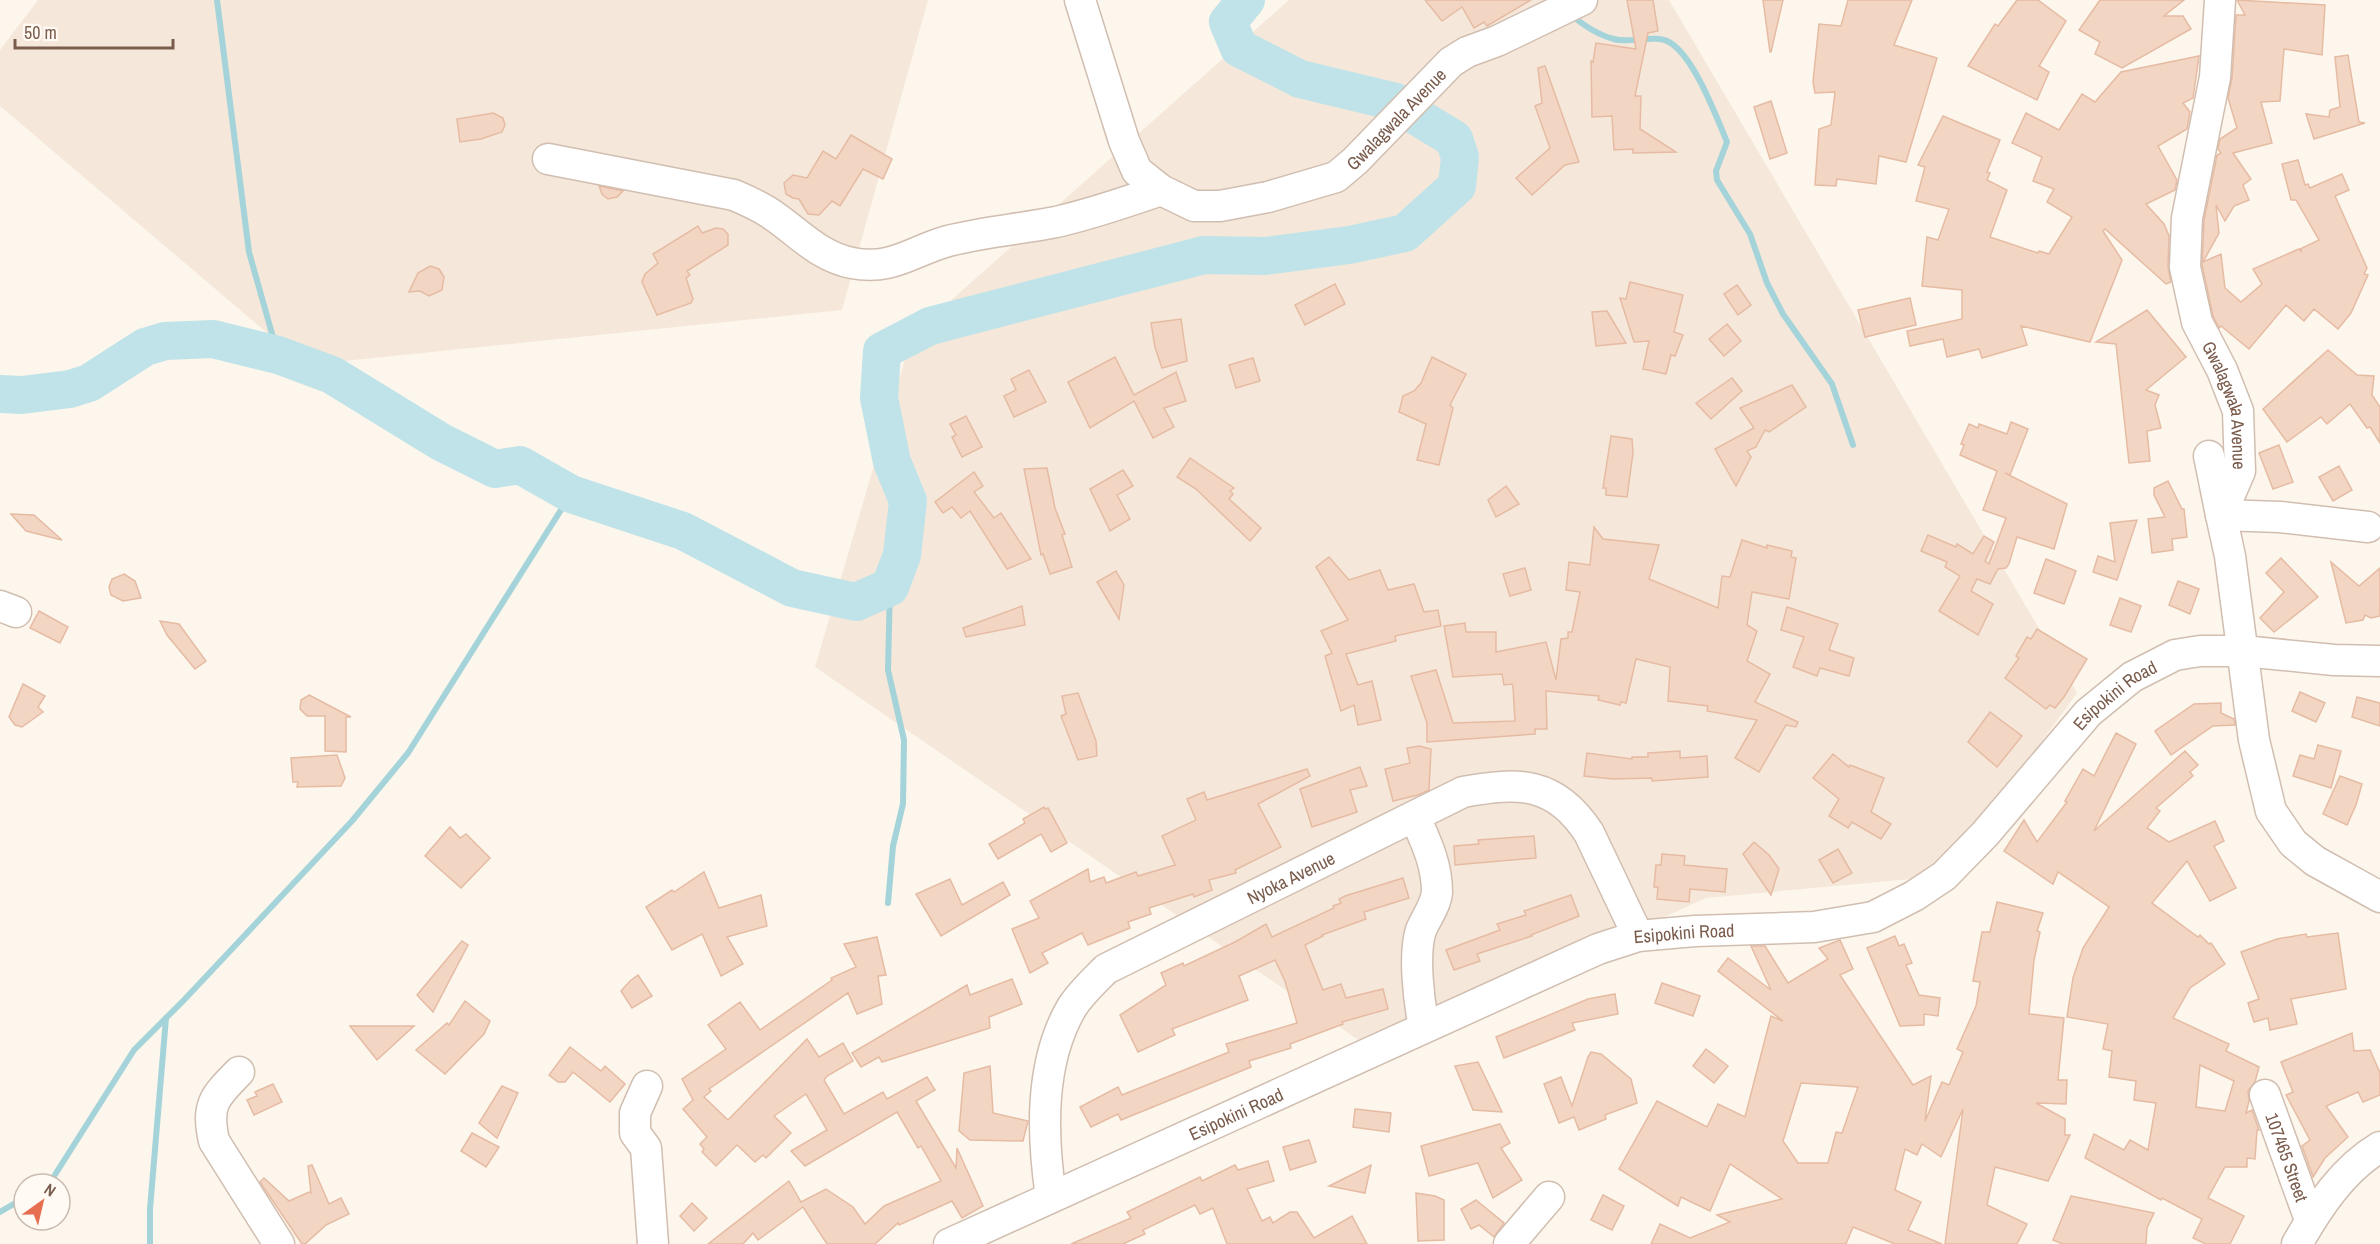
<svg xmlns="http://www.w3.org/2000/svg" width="2380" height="1244" font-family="'Archivo Narrow',sans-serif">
	<rect width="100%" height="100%" fill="#fdf6ec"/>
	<!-- residential -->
	<g fill="#f5e8da">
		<polygon points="38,0 928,0 842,310 305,365 0,106 0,50"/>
		<polygon points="1289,0 1669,0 2077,693 1944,876 1706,898 1373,1050 815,667 912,335"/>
	</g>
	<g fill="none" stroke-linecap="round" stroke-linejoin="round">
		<!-- stream -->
		<g stroke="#a5d3da" stroke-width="6">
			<polyline points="217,0 249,252 278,355"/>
			<polyline points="1230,0 1242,6"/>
			<path d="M1570 14C1583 25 1598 35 1614 39 1631 44 1654 34 1669 42 1694 56 1716 116 1727 142L1716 171 1717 180 1750 234 1767 283 1783 314 1832 384 1853 445"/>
			<polyline points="888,903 893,846 903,804 904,740 888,670 890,587"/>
			<polyline points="46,1184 51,1181 134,1050 184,1000 352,821 408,753 571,494"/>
			<polyline points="0,1212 24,1198"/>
			<polyline points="150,1244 150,1209 166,1018"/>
		</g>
		<!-- river -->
		<g stroke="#bfe3e8" stroke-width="38">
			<polyline points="1246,0 1228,22 1239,48 1300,79 1396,102"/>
			<polyline points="0,394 22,395 70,389 89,383 145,347 165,341 213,339 278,355 332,375 441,442 495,469 520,465 571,494 683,531 792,588 856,602 890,587 902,555 908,501 892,462 879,398 882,351 930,326 1204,255 1265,256 1349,245 1405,233 1457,186 1460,157 1454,139 1416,116"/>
		</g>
	</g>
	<!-- building -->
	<g fill="#f3d5c3" stroke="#e6bba3" stroke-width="1.5" fill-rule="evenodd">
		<polygon points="1425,0 1531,0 1487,26 1484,22 1474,28 1462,7 1442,21"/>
		<polygon points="1627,0 1653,0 1658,31 1648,33 1635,96 1641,96 1640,129 1676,152 1633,153 1633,149 1614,150 1612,116 1592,117 1591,61 1593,62 1596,43 1636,49"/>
		<polygon points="1763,0 1783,0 1771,52 1770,52"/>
		<polygon points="1848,0 1912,0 1894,45 1937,58 1906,162 1879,156 1876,184 1837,179 1836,186 1815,185 1819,129 1831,125 1835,92 1815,93 1813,82 1819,24 1841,26"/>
		<polygon points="2017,0 2038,0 2066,21 2039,66 2049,72 2037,100 1968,66 1995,24 1998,26"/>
		<polygon points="2100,0 2184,0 2164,16 2183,16 2191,29 2122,68 2095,54 2100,42 2079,30"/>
		<polygon points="2237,0 2325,5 2322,55 2284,49 2280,101 2261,102 2272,143 2233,153 2251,179 2243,185 2249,200 2234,206 2225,221 2216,205 2219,233 2203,262 2221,254 2225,288 2241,302 2262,284 2253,269 2299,249 2302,252 2300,249 2319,240 2296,200 2291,200 2282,164 2298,160 2305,185 2308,184 2310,188 2342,174 2349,190 2335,196 2367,268 2364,274 2368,275 2351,313 2338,329 2314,309 2304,321 2286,305 2249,349 2221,326 2219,328 2213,316 2202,265 2204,220 2217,155 2221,153 2218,149 2220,139 2237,128 2228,98 2232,78 2236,15 2245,15"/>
		<polygon points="2348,55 2359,122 2365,123 2314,139 2306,114 2329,117 2330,110 2340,107 2335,57"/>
		<polygon points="2199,56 2193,98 2183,103 2190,112 2187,129 2158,146 2177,180 2175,190 2146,204 2164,224 2169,236 2168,267 2171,282 2166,284 2105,229 2103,231 2122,260 2090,342 2021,326 2027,345 1982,358 1979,349 1947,357 1943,339 1910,346 1907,331 1962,319 1962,290 1922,286 1927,237 1938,240 1949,209 1916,201 1925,167 1918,165 1943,116 2000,140 1987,172 1990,173 1987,180 2007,190 1990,237 2038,253 2039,251 2049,254 2072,217 2047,202 2054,189 2033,181 2042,157 2012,143 2026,113 2059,130 2082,94 2095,102 2121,72"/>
		<polygon points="1545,66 1579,162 1565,165 1532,195 1516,178 1550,148 1535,106 1542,103 1538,68"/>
		<polygon points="1771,101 1787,153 1770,159 1754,107"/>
		<polygon points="493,113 503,118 505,125 502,132 481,139 460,142 457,119"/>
		<polygon points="851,135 892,159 883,179 863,169 840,206 832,201 819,215 808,214 799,199 793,198 786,194 784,183 793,175 807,178 823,151 836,159"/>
		<polygon points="599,186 623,191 617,197 608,199 602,194"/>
		<polygon points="698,226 702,233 716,228 723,229 728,234 728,245 687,271 690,275 686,278 693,299 691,303 657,315 642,282 645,274 658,263 653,254"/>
		<polygon points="430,266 439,269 444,277 442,290 429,296 420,291 409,292 418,273"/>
		<polygon points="1630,282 1683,295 1674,332 1683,335 1675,356 1671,355 1666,374 1643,369 1649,341 1634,342 1620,298 1626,299"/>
		<polygon points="1335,284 1345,304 1305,325 1295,305"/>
		<polygon points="1737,285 1751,305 1738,315 1724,294"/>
		<polygon points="1910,298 1916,325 1865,337 1858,310"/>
		<polygon points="2147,310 2186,357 2146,390 2159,395 2155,405 2161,428 2147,431 2150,461 2129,463 2116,344 2096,342"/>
		<polygon points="1607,311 1626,343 1596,346 1592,312"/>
		<polygon points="1181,319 1187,361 1162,368 1155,347 1151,323"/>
		<polygon points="1727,324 1741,341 1724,356 1709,339"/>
		<polygon points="2328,350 2357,375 2374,376 2372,395 2380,407 2380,443 2370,427 2367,428 2350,404 2327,424 2321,417 2287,442 2263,409"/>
		<polygon points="1115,357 1134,395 1176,372 1186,401 1164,408 1174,427 1153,438 1134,401 1090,428 1068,382"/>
		<polygon points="1432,357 1466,374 1450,405 1453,408 1439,465 1417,460 1426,424 1399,412 1403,396 1414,391 1421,383"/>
		<polygon points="1253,358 1260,381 1236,388 1229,365"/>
		<polygon points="1029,370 1046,402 1014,417 1004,396 1016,390 1011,379"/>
		<polygon points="1732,378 1742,391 1711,419 1696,403"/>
		<polygon points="1792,385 1806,407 1769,432 1765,430 1756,447 1747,451 1751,457 1736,486 1715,449 1754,428 1740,408"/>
		<polygon points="966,416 982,447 962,457 952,437 956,435 950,424"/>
		<polygon points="2011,422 2028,429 2010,475 2005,473 2067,504 2054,549 2017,537 2009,564 2006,568 1998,569 1990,584 1977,579 1971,591 1993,604 1978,635 1939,611 1960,576 1945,567 1947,562 1921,551 1928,535 1956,547 1957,544 1973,554 1984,536 1994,542 1985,561 1989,564 2006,518 1983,510 1997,471 1960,455 1964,445 1961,444 1969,424 1978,428 1979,424 2007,434"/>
		<polygon points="1611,436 1632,439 1633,453 1627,497 1606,495 1606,488 1603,488"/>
		<polygon points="2279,445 2293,482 2273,489 2259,453"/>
		<polygon points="1190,458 1234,488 1230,491 1233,494 1229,499 1261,528 1250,541 1196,489 1177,477"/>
		<polygon points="2339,466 2352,490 2333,501 2319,477"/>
		<polygon points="1047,468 1055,508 1065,534 1062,535 1072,567 1050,574 1043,554 1041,555 1024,469"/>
		<polygon points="1123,470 1133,486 1117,495 1130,519 1110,531 1090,489"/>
		<polygon points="974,472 983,486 974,492 994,518 1001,513 1031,559 1007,569 970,511 961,518 952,507 943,513 935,502"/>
		<polygon points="2168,481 2182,509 2184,509 2187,537 2172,539 2173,550 2152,553 2148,519 2165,517 2154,495 2154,488"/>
		<polygon points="1506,486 1519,504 1496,517 1488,500"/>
		<polygon points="11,514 34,515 62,540 26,531"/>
		<polygon points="2137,520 2117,580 2093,572 2098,556 2115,562 2110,523"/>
		<polygon points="1594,527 1603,539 1659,545 1649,579 1718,608 1722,576 1730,577 1742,540 1767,548 1767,545 1792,551 1791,557 1796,558 1789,599 1752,592 1747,625 1757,631 1747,661 1770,674 1755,702 1798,722 1796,727 1786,725 1759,772 1735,758 1757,720 1707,711 1708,706 1668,701 1670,667 1636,659 1626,703 1621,702 1620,705 1598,700 1599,696 1546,691 1547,729 1535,729 1535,734 1427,742 1427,723 1411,676 1436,670 1453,723 1515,721 1513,687 1512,684 1504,685 1502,674 1453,677 1444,626 1465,623 1466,632 1496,632 1496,652 1546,642 1556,680 1561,639 1568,638 1568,632 1572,632 1580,592 1566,590 1569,562 1590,565"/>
		<polygon points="1329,557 1349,580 1380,570 1388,590 1414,584 1424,612 1438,610 1441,626 1395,636 1396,641 1346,654 1358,685 1372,681 1381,720 1358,725 1354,705 1341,711 1325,656 1332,653 1321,631 1348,620 1316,567"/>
		<polygon points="2281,558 2318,597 2274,632 2260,618 2284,592 2266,573"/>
		<polygon points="2046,559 2076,571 2064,604 2034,593"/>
		<polygon points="2331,562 2359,586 2380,568 2380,616 2371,618 2365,615 2363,620 2346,623"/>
		<polygon points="1525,568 1531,590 1510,596 1503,574"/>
		<polygon points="1116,571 1124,585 1119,619 1097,582"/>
		<polygon points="124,574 135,581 141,598 123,601 111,595 109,587 112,579"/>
		<polygon points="2178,581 2199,589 2190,614 2169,605"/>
		<polygon points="2120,598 2141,606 2131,632 2110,625"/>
		<polygon points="1022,606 1025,625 966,637 963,628"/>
		<polygon points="1787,607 1838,624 1829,650 1854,658 1849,676 1820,668 1817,676 1793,667 1804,637 1781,630"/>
		<polygon points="39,611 68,627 60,643 30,628"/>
		<polygon points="160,621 179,624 206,661 195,669 167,635"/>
		<polygon points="2037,629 2087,659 2064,697 2055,708 2050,705 2046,709 2005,678 2019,658 2016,656 2027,637 2031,639"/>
		<polygon points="23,684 45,696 38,707 43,712 22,727 15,725 9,717"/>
		<polygon points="2300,692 2325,703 2316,722 2292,711"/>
		<polygon points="1078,693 1096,741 1097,756 1078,760 1061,716 1066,714 1062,696"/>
		<polygon points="309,695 351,717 346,717 346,752 325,751 325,716 307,716 300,709 301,700"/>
		<polygon points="2357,697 2380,703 2380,726 2352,717"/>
		<polygon points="2221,703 2221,713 2234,719 2235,725 2213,726 2171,755 2155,731 2194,704"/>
		<polygon points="1990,712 2022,736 1997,767 1968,742"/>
		<path d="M2116 733 2136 744 2094 831 2185 751 2198 765 2190 772 2193 776 2156 808 2160 811 2147 828 2169 842 2215 821 2224 841 2214 846 2236 888 2210 901 2187 861 2152 903 2198 937 2200 935 2209 944 2211 943 2225 964 2190 988 2173 1018 2229 1044 2226 1051 2259 1067 2255 1082 2248 1091 2249 1101 2246 1113 2252 1110 2259 1130H2257L2255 1159 2247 1158V1167H2225L2208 1198 2244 1216 2230 1244H2206L2193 1238 2202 1219 2162 1198 2161 1200 2085 1158 2094 1134 2124 1150 2130 1140 2148 1150 2156 1103 2134 1100 2136 1081 2109 1077 2112 1051 2103 1049 2108 1024 2067 1017 2073 978 2083 948 2109 907 2058 872 2053 884 2004 851 2024 820 2037 842 2067 802 2065 801 2083 769 2094 776ZM2200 1065 2234 1081 2225 1111 2196 1107Z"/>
		<polygon points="2318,745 2341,751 2331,788 2293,776 2300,755 2314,759"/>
		<polygon points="1419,746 1431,749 1429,790 1418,795 1393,801 1385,769 1410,763 1407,748"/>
		<polygon points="1680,751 1680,758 1707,756 1708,777 1652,781 1652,778 1613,779 1584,776 1587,753 1632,759 1632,757 1648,757 1648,753"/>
		<polygon points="1833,754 1849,767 1850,765 1884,778 1871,812 1891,824 1881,839 1852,822 1848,828 1829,816 1839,799 1813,778"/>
		<polygon points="337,755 345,778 341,786 297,787 298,782 293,782 291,758"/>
		<polygon points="1360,767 1367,786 1350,790 1357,812 1312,827 1300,789"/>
		<polygon points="1307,769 1310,776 1258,804 1281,847 1235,870 1236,873 1209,880 1212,890 1194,897 1193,894 1149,908 1151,914 1128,922 1130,928 1088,945 1082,933 1042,953 1048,963 1030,973 1012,929 1039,918 1030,901 1088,869 1090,882 1104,877 1106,883 1136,872 1138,876 1175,865 1162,836 1196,820 1187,799 1204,792 1207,800"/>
		<polygon points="2340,776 2362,784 2356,805 2347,825 2323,814"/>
		<polygon points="1044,807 1045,809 1048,808 1067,843 1051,852 1041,834 998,859 989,844 1025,823 1023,819"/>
		<polygon points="450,827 460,838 466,834 490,858 461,888 425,856"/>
		<polygon points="1534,836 1536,858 1455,865 1454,846 1479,844 1478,840"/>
		<polygon points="1754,842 1769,855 1779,869 1771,895 1743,854"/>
		<polygon points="1838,849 1852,873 1833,883 1819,860"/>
		<polygon points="1662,854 1685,856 1684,865 1727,869 1725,892 1690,889 1689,902 1657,899 1658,887 1654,887 1656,865 1661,865"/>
		<polygon points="704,872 719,908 761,895 767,926 727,937 743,964 721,976 702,934 672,950 646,907 672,890 674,892"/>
		<polygon points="1403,878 1409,898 1364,912 1366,919 1322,935 1323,936 1305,945 1323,990 1341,984 1346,998 1383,989 1388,1009 1342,1022 1343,1024 1290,1044 1291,1048 1249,1061 1251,1067 1121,1120 1118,1114 1091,1127 1080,1107 1118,1087 1122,1095 1229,1052 1226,1044 1297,1023 1285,981 1275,960 1239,976 1248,1000 1172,1029 1175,1035 1138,1052 1120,1015 1166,985 1161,973 1183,963 1184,966 1235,942 1266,924 1272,937 1334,908 1333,906 1341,903 1339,899 1345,896"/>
		<polygon points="950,879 962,905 1003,882 1010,895 941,936 916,894"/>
		<polygon points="1571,895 1579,916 1531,935 1532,936 1477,954 1480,961 1454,970 1446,950 1500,930 1497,924 1526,915 1524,911"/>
		<path d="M1997 902 2043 913 2037 931 2040 932 2034 960 2029 1014 2064 1018 2058 1080H2067L2066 1104 2036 1103 2065 1119V1135H2070L2048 1181 1995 1167 1987 1205 2027 1224 2017 1244H1945L1963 1109 1941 1157 1922 1144 1917 1155 1905 1149 1895 1190 1921 1202 1908 1230 1942 1244H1895L1853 1227 1846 1244H1651L1660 1224 1690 1238 1730 1222 1717 1215 1782 1199 1730 1164 1710 1211 1681 1197 1678 1206 1619 1169 1657 1101 1707 1127 1718 1104 1745 1117 1771 1016 1783 1021 1718 971 1728 958 1771 990 1751 946H1765L1788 983 1828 959 1819 948 1840 940 1853 969 1840 975 1913 1085 1931 1076 1925 1121 1942 1082 1949 1085 1963 1052 1957 1049 1976 1006 1980 982 1973 981 1982 932H1990ZM1801 1083 1858 1087 1842 1133 1836 1132 1828 1163H1798L1783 1141Z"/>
		<polygon points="2338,933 2346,989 2291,999 2297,1024 2270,1030 2268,1018 2254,1022 2248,1003 2259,999 2241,952 2277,939 2306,934 2307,937"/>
		<polygon points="1895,936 1899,946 1904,944 1912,963 1906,965 1919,995 1940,998 1938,1016 1924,1014 1924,1025 1900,1026 1867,948"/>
		<polygon points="877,937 886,975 878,976 882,1004 857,1014 848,993 709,1089 711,1091 704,1097 728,1120 807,1039 819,1057 843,1043 853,1061 827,1076 824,1080 844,1114 883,1092 887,1099 927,1077 935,1090 916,1101 956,1168 957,1148 983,1206 962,1218 952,1201 899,1225 898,1223 875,1244 827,1244 803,1207 758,1240 753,1233 743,1244 708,1244 789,1181 801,1202 826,1189 853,1207 865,1224 884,1206 941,1181 921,1146 918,1148 897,1112 805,1166 791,1151 827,1130 806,1094 774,1116 791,1133 766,1158 763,1155 755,1162 737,1145 716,1166 702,1152 704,1149 700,1144 707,1137 683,1109 693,1100 682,1079 726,1049 708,1025 740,1002 760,1030 832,980 831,978 856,967 844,944"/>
		<polygon points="462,941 468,945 433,1012 417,995"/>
		<polygon points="638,975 652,996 632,1008 621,991 630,981"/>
		<polygon points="1012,979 1022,1004 989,1017 990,1028 882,1062 879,1057 861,1067 852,1053 967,985 970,995"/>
		<polygon points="1662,983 1700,996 1693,1016 1655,1003"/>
		<polygon points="1615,994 1618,1014 1572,1023 1575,1030 1504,1058 1496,1037 1588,999"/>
		<polygon points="465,1001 490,1021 484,1034 445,1074 416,1050 447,1023 449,1025"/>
		<polygon points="350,1026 414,1026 377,1060"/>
		<polygon points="2352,1033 2354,1051 2370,1050 2380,1073 2380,1095 2363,1102 2358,1092 2326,1106 2348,1137 2325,1158 2313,1177 2302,1146 2310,1140 2286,1095 2293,1092 2281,1062"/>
		<polygon points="570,1047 601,1071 605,1066 625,1084 610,1102 573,1072 565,1082 558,1082 549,1075"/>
		<polygon points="1706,1049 1728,1066 1714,1083 1693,1066"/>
		<polygon points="1591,1052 1601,1054 1631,1079 1637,1103 1605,1115 1606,1119 1579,1130 1574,1117 1559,1123 1544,1084 1561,1077 1572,1106 1588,1057"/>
		<polygon points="1478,1062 1502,1112 1473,1110 1455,1066"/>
		<polygon points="990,1066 993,1113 1028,1121 1023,1141 970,1140 959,1131 964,1073"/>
		<polygon points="273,1084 282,1102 254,1115 247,1100 257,1096 255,1092"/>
		<polygon points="502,1086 518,1093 497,1138 479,1123"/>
		<polygon points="1355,1109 1391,1113 1389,1132 1353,1127"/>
		<polygon points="1500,1124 1510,1143 1501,1148 1522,1180 1493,1198 1478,1163 1429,1176 1421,1146"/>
		<polygon points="472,1133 499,1147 486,1167 461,1151"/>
		<polygon points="1309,1140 1316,1162 1290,1170 1283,1147"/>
		<polygon points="1268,1161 1274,1181 1247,1189 1262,1221 1270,1217 1273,1223 1290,1212 1297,1212 1314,1238 1352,1216 1367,1244 1227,1244 1213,1208 1200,1214 1195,1205 1143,1230 1145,1234 1123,1244 1071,1244 1131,1218 1127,1212 1200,1177 1202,1181 1235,1165 1238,1170"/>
		<polygon points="312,1165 329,1204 341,1198 349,1214 326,1225 305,1244 302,1244 260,1182 264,1178 289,1201 309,1192 311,1193 308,1166"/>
		<polygon points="1371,1165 1365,1193 1329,1186"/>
		<polygon points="1416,1193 1435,1196 1444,1200 1444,1240 1418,1241"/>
		<polygon points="1603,1195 1624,1206 1612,1230 1591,1220"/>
		<polygon points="2071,1196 2154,1213 2147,1228 2146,1244 2063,1244 2053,1240"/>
		<polygon points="1476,1200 1504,1223 1494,1237 1479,1225 1471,1229 1461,1209"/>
		<polygon points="692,1203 707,1218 694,1231 680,1216"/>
	</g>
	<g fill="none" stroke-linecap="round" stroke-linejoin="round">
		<defs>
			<g id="minor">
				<path id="s1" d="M1080 0 1124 141 1137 171 1161 190 1194 206H1220L1268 197 1336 177 1355 161 1451 62 1467 52 1497 41 1582 0"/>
				<path id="s2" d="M2220 0 2215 77 2187 218 2185 267 2197 322 2222 370 2238 411 2240 471 2221 515 2230 556 2254 740 2271 811 2293 843 2315 861 2380 897"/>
				<path d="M548 159 734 195C748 201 762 207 774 216 800 234 820 257 852 263 892 271 912 251 948 241 983 232 1020 229 1056 222 1092 214 1126 202 1161 190"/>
				<polyline points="2209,456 2221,515 2280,517 2368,527"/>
				<polyline points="0,606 16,612"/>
				<path d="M1415 817C1426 842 1437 864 1437 892 1436 905 1426 918 1421 930 1413 954 1419 1002 1424 1027"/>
				<path d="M239 1072C214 1097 206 1105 214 1141L279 1244"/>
				<polyline points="647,1086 635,1113 635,1133 646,1148 653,1244"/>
				<path id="s3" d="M2265 1095 2310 1220"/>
				<path id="s4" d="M1051 1197C1042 1136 1039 1063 1072 1007 1081 993 1094 981 1106 969L1463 792C1519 782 1555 781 1589 833L1638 936"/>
				<path id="s5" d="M949 1244 1598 949 1638 936 1695 931 1814 927 1873 917 1914 896 1944 876 1985 834 2088 713 2132 677 2175 655 2200 651H2243L2334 660 2380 661"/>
				<polyline points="1509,1244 1549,1197"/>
				<path d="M2297 1244C2318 1207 2343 1169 2380 1147"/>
			</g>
		</defs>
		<!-- minor casing -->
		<use href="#minor" stroke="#d1beb0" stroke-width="33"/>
		<!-- minor -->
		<use href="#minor" stroke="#fff" stroke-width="30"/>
	</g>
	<g text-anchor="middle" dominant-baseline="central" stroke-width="6" stroke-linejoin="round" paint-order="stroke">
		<!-- street labels -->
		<g font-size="18" fill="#7a5c4d" stroke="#fffaf3">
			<text stroke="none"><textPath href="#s1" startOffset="477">Gwalagwala Avenue</textPath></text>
			<text stroke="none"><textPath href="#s2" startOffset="416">Gwalagwala Avenue</textPath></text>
			<text stroke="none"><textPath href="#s5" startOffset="1323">Esipokini Road</textPath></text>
			<text stroke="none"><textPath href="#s4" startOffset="452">Nyoka Avenue</textPath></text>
			<text stroke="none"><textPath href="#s5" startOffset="801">Esipokini Road</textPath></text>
			<text stroke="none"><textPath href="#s5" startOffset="315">Esipokini Road</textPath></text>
			<text stroke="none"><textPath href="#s3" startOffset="66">107465 Street</textPath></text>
		</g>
	</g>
	<!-- north arrow -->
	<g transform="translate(42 1202) rotate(34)"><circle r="28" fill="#fffaf3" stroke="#cabbb1" stroke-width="1.5"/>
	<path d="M0-4.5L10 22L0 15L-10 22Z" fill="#e76f51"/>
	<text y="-9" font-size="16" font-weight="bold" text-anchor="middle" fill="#7a5c4d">N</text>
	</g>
	<!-- scale -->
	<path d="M15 39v9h158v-9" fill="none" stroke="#7a5c4d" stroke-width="3"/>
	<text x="24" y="39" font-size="18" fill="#7a5c4d" stroke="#fffaf3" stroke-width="4.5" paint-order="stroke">50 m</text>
</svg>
